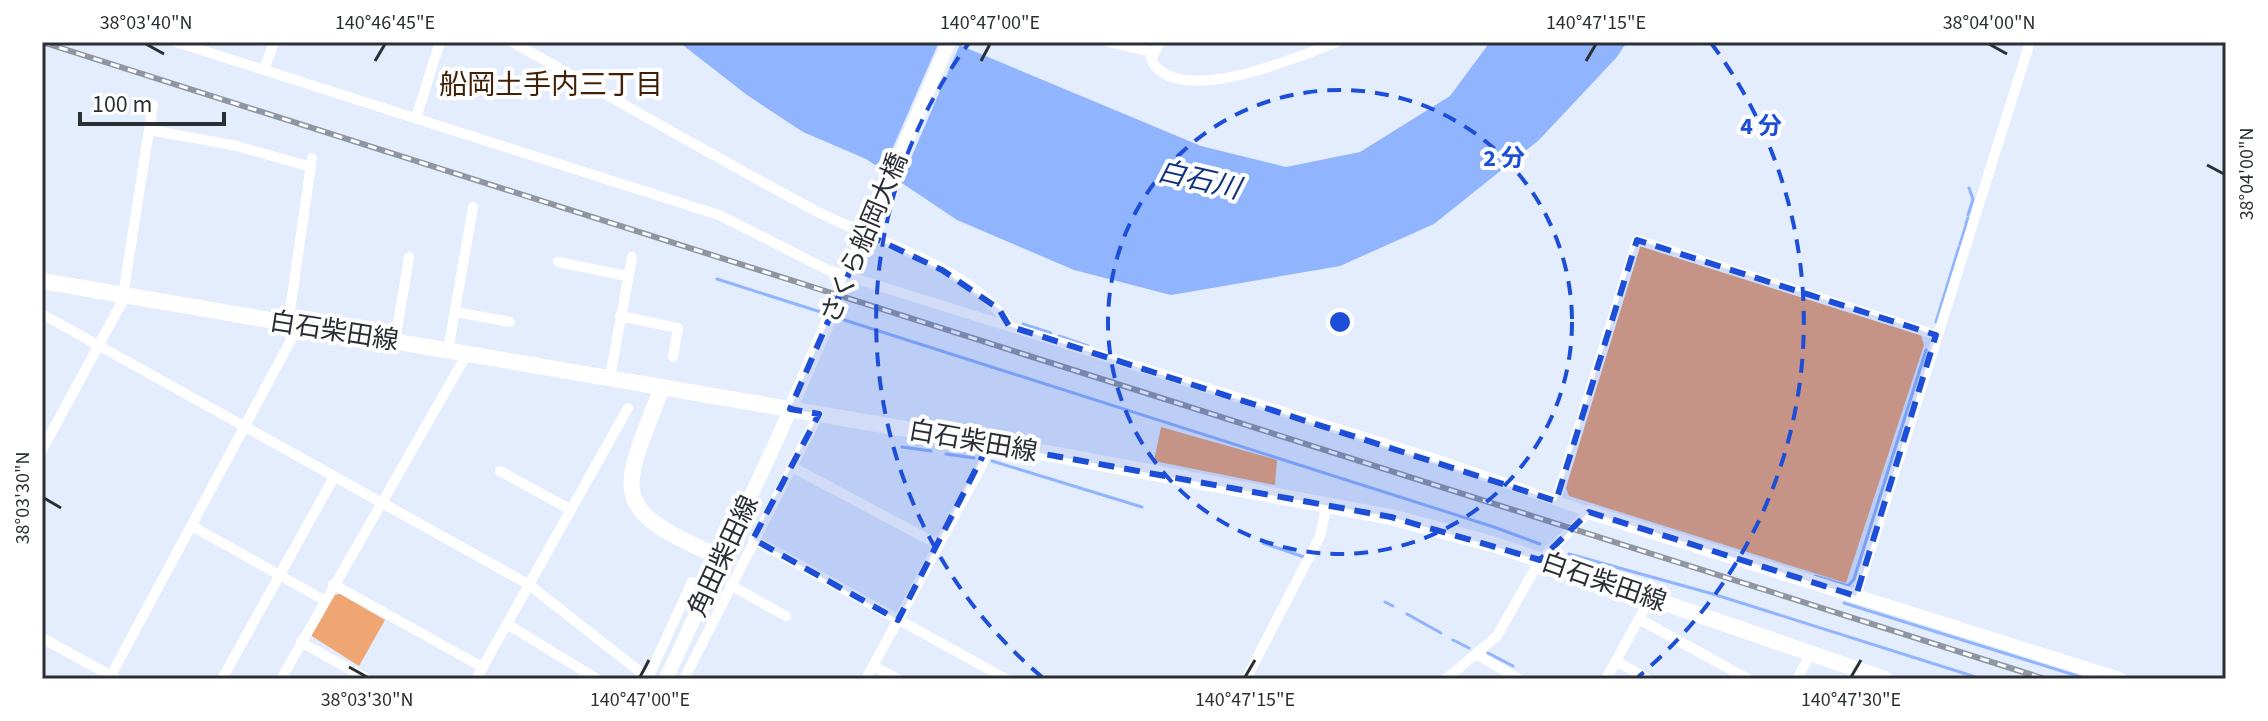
<svg xmlns="http://www.w3.org/2000/svg" width="2268" height="721" font-family="'Source Sans 3','Noto Sans JP',sans-serif">
	<rect width="100%" height="100%" fill="#e4edfe"/>
	<!-- green -->
	<g fill="#f0a672">
		<polygon points="1640,245 1921,335 1924,345 1846,583 1569,496 1566,488"/>
		<polygon points="1161,427 1277,460 1275,485 1154,461"/>
		<polygon points="340,594 385,620 359,666 310,635 333,595"/>
	</g>
	<!-- water -->
	<polygon fill="#90b4fe" points="679,42 952,42 1201,146 1286,167 1360,152 1450,96 1490,42 1627,42 1616,58 1539,140 1434,224 1340,266 1171,295 1074,270 957,220 866,159 803,132 747,95"/>
	<!-- pier -->
	<polygon fill="#e4edfe" points="939,42 961,42 899,186 881,175"/>
	<g fill="none" stroke-linecap="round" stroke-linejoin="round">
		<!-- stream -->
		<g stroke="#90b4fe" stroke-width="3">
			<polyline points="1968,215 1973,199 1969,188"/>
			<polyline points="1966,223 1968,218"/>
			<polyline points="1960,244 1966,225"/>
			<polyline points="717,279 827,314"/>
			<polyline points="835,317 1494,527 1540,544"/>
			<polyline points="1936,322 1959,247"/>
			<polyline points="1023,324 1051,333"/>
			<polyline points="1059,336 1088,346"/>
			<polyline points="902,447 931,451"/>
			<polyline points="946,454 974,458"/>
			<polyline points="992,461 1142,507"/>
			<polyline points="1263,543 1304,557"/>
			<polyline points="1569,554 1713,594 1982,679"/>
			<polyline points="1815,576 1848,586 1854,579 1926,350"/>
			<polyline points="1385,602 1393,606"/>
			<polyline points="1844,603 2087,679"/>
			<polyline points="1407,614 1441,633"/>
			<polyline points="1453,640 1469,648"/>
			<polyline points="1488,653 1513,666"/>
		</g>
		<!-- street -->
		<g stroke="#fff" stroke-width="10">
			<polyline points="176,42 719,215 828,270 1435,459 1589,512 1540,560 1497,636 1446,679"/>
			<path d="M512 42C612 97 711 155 812 209 872 241 973 266 1009 326"/>
			<polyline points="1109,42 1153,52"/>
			<path d="M1160 42 1151 59C1175 110 1299 57 1337 42"/>
			<polyline points="264,69 274,42"/>
			<polyline points="416,118 440,42"/>
			<polyline points="150,130 237,146 311,167"/>
			<polyline points="558,262 627,276"/>
			<polyline points="456,312 510,322"/>
			<polyline points="42,314 528,584 648,678 692,582"/>
			<polyline points="620,316 678,328 673,357"/>
			<polyline points="288,324 312,158"/>
			<polyline points="395,341 409,257"/>
			<polyline points="448,351 473,207"/>
			<polyline points="610,377 632,257"/>
			<polyline points="42,450 122,302 153,105"/>
			<polyline points="792,467 939,545"/>
			<polyline points="500,471 571,510"/>
			<polyline points="1556,501 1637,240 1936,335"/>
			<polyline points="192,526 324,600"/>
			<polyline points="753,539 1006,679"/>
			<polyline points="333,584 482,667"/>
			<polyline points="730,585 786,616"/>
			<polyline points="1856,596 2030,42"/>
			<polyline points="1639,619 1748,679"/>
			<polyline points="507,624 597,679"/>
			<polyline points="42,638 115,678"/>
			<polyline points="301,642 367,679"/>
			<polyline points="1476,654 1519,679"/>
			<polyline points="1616,661 1648,679"/>
			<polyline points="873,666 898,679"/>
			<polyline points="109,679 299,325"/>
			<polyline points="222,679 334,477"/>
			<polyline points="281,679 467,354"/>
			<polyline points="476,679 628,408"/>
			<polyline points="684,679 819,414"/>
			<polyline points="866,679 981,467 989,444"/>
			<polyline points="1246,679 1320,536 1327,504"/>
			<polyline points="1606,679 1651,597"/>
			<polyline points="1797,679 1811,653"/>
		</g>
		<!-- secondary -->
		<g stroke="#fff" stroke-width="14">
			<polyline points="1589,512 2119,679"/>
			<polyline points="666,679 780,433 949,42"/>
		</g>
		<!-- primary -->
		<g stroke="#fff" stroke-width="16">
			<polyline points="42,281 1052,454 1391,517 1496,545 1885,679"/>
			<path d="M662 388C617 500 610 508 723 559"/>
		</g>
		<defs>
			<polyline id="rail" points="42,42 2045,679"/>
		</defs>
		<!-- rail casing -->
		<use href="#rail" stroke="#8f96a2" stroke-width="6"/>
		<!-- rail -->
		<use href="#rail" stroke="#fff" stroke-width="3" stroke-dasharray="9" stroke-linecap="butt"/>
	</g>
	<!-- marked area -->
	<path fill="#1d4ed8" fill-opacity="0.2" stroke="#1d4ed8" stroke-width="6" stroke-dasharray="16 10" stroke-linejoin="round" d="M866 234 942 270 999 309 1009 326 1556 501 1637 240 1936 335 1856 596 1589 512 1540 560 1391 517 989 444 898 620 753 539 819 414 790 409Z"/>
	<!-- ticks -->
	<path fill="none" stroke="#2b2f35" stroke-width="3" d="M146 44 164 54M1989 44 2007 54M375 61 385 44M981 61 990 44M1586 61 1596 44M2207 165 2224 174M44 498 61 508M349 667 367 677M640 677 649 660M1245 677 1255 660M1851 677 1861 660"/>
	<!-- distance rings -->
	<g fill="none" stroke="#1d4ed8" stroke-width="4" stroke-dasharray="14 10">
		<circle cx="1340" cy="322" r="232"/>
		<path d="M1042 677A464 464 0 0 1 969 43M1711 43A464 464 0 0 1 1638 677"/>
	</g>
	<g text-anchor="middle" dominant-baseline="central" stroke-width="8" stroke-linejoin="round" paint-order="stroke">
		<!-- street labels -->
		<g font-size="26" fill="#2b2f35" stroke="#fff">
			<text transform="translate(864 238) rotate(-67)">さくら船岡大橋</text>
			<text transform="translate(334 331) rotate(9)">白石柴田線</text>
			<text transform="translate(973 441) rotate(10)">白石柴田線</text>
			<text transform="translate(723 556) rotate(-65)">角田柴田線</text>
			<text transform="translate(1604 582) rotate(19)">白石柴田線</text>
		</g>
		<!-- neighbourhood labels -->
		<g font-size="28" fill="#412209" stroke="#fff">
			<text x="551" y="85">船岡土手内三丁目</text>
		</g>
		<!-- water labels -->
		<g font-size="28" font-style="italic" fill="#103284" stroke="#fff">
			<text transform="translate(1199 180) rotate(13)">白石川</text>
		</g>
	</g>
	<circle cx="1340" cy="322" r="12" fill="#1d4ed8" stroke="#fff" stroke-width="4"/>
	<g font-size="24" text-anchor="middle" font-weight="bold" fill="#1d4ed8" stroke="#fff" stroke-width="8" stroke-linejoin="round" paint-order="stroke">
		<text x="1761" y="134">4 分</text>
		<text x="1504" y="166">2 分</text>
	</g>
	<!-- border -->
	<rect width="2268" height="721" fill="none" stroke="#ffffff" stroke-width="88"/>
	<!-- scale -->
	<path d="M80 112v12h144v-12" fill="none" stroke="#2b2f35" stroke-width="4"/>
	<text x="92" y="112" font-size="24" fill="#2b2f35" stroke="#ffffff" stroke-width="6" paint-order="stroke">100 m</text>
	<rect x="44" y="44" width="2180" height="633" fill="none" stroke="#2b2f35" stroke-width="3"/>
	<g font-size="20" text-anchor="middle" fill="#2b2f35">
		<text x="146" y="29">38°03'40"N</text>
		<text x="385" y="29">140°46'45"E</text>
		<text x="990" y="29">140°47'00"E</text>
		<text x="1596" y="29">140°47'15"E</text>
		<text x="1989" y="29">38°04'00"N</text>
		<text transform="translate(2246 174) rotate(-90)" y="7">38°04'00"N</text>
		<text transform="translate(22 498) rotate(-90)" y="7">38°03'30"N</text>
		<text x="367" y="706">38°03'30"N</text>
		<text x="640" y="706">140°47'00"E</text>
		<text x="1245" y="706">140°47'15"E</text>
		<text x="1851" y="706">140°47'30"E</text>
	</g>
</svg>
